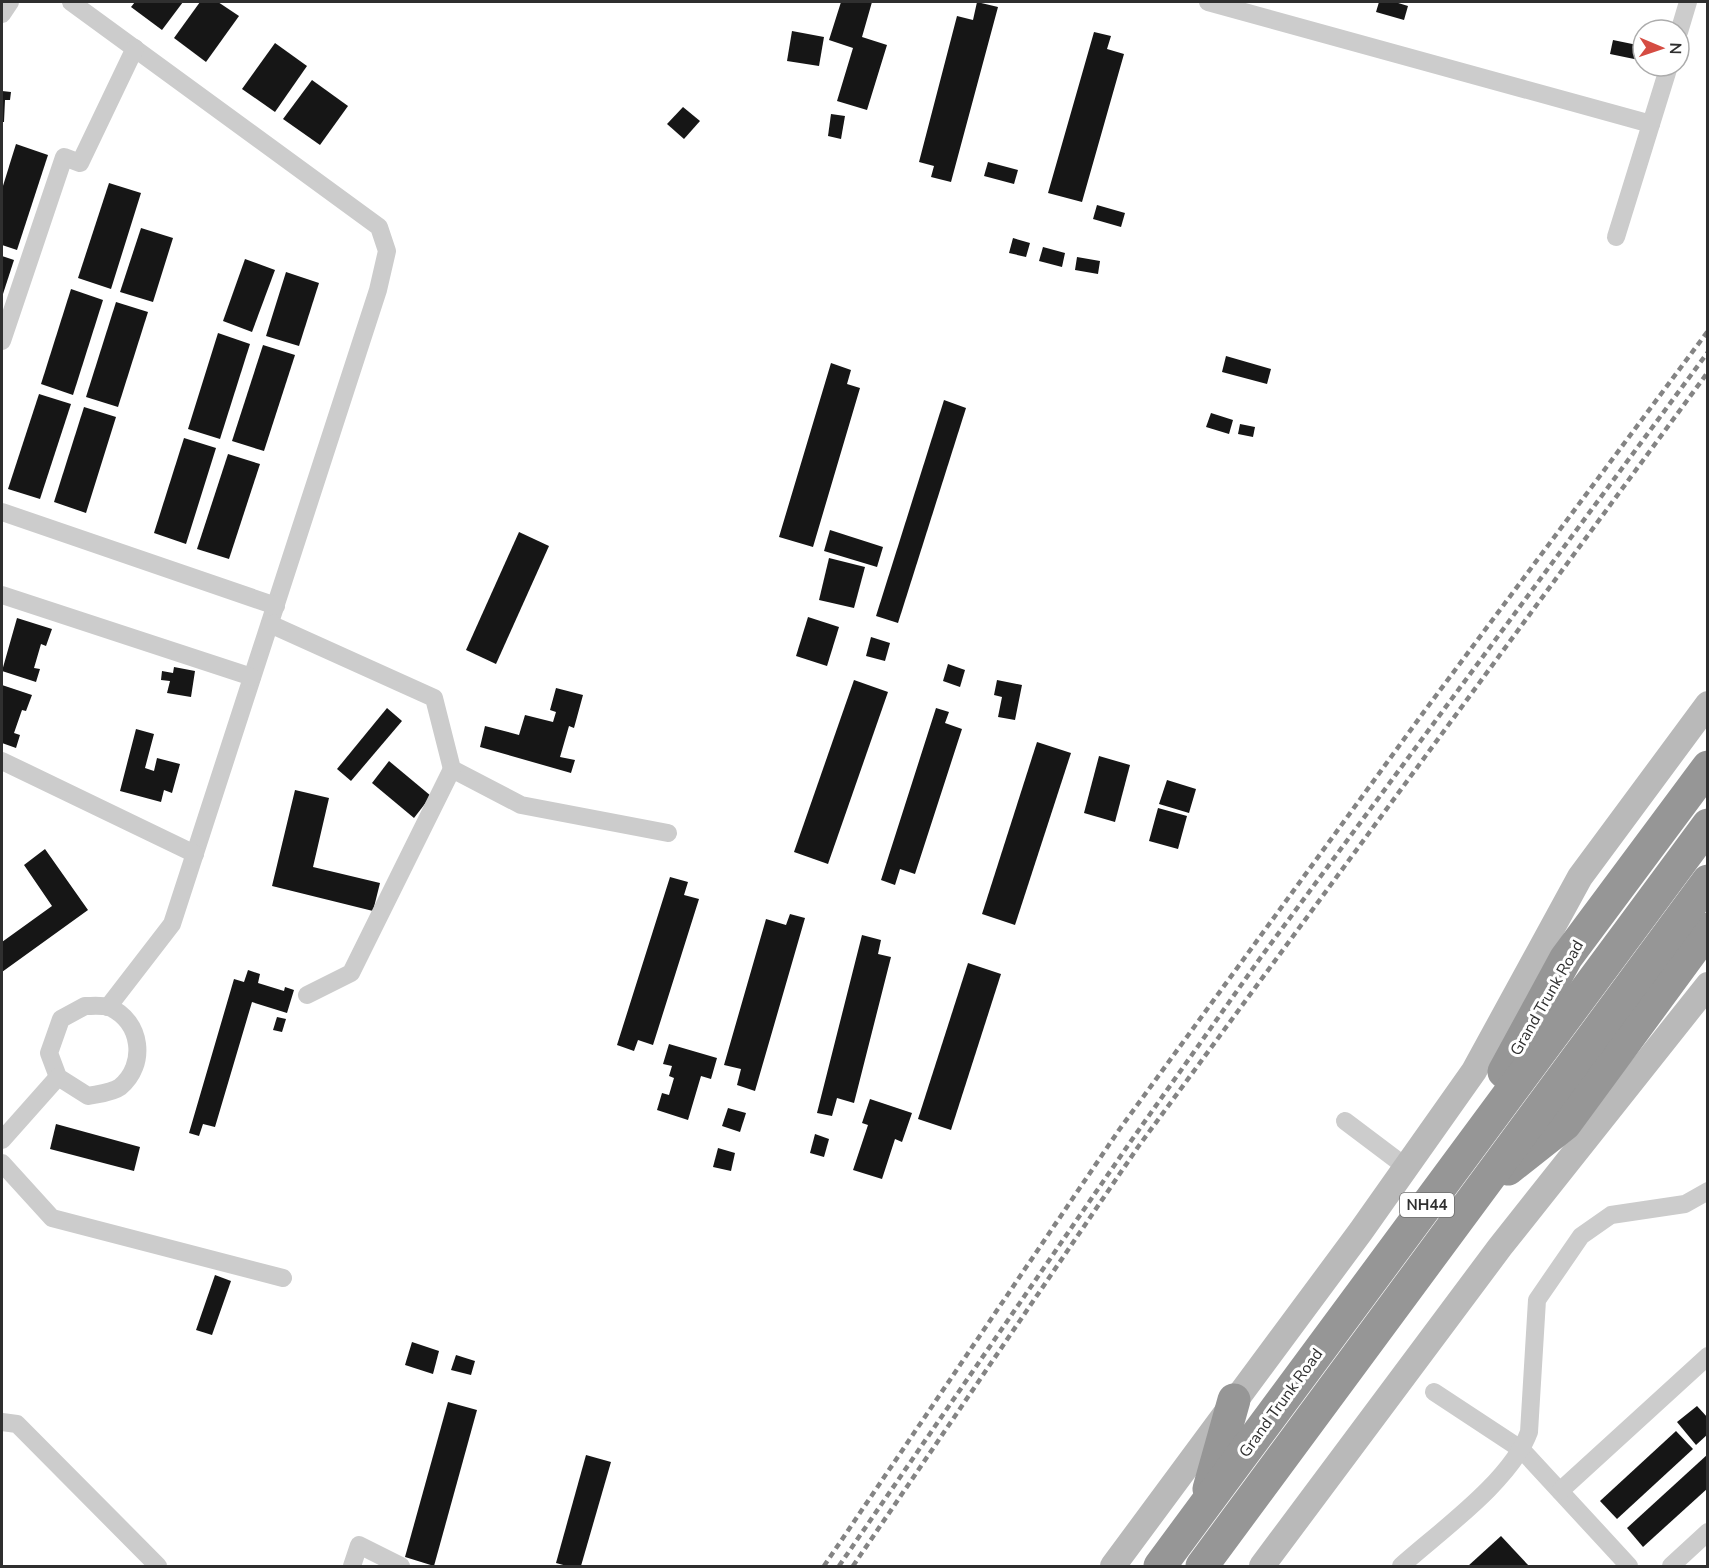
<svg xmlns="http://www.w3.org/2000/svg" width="1709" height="1568" font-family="'Nunito Sans',sans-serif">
	<rect width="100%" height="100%" fill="#fff"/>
	<!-- building -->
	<g fill="#161616">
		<polygon points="135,2 183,2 162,30 131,7"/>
		<polygon points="200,2 218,2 239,16 206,62 174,38"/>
		<polygon points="841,2 872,2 862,37 887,45 867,110 837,101 853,48 829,40"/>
		<polygon points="977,2 998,7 951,182 931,177 934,166 919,162 957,16 973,20"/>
		<polygon points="1379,2 1395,2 1408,6 1404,20 1376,12"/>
		<polygon points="792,31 824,37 819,66 787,61"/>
		<polygon points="1094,32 1111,36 1107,49 1124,54 1082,202 1048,193"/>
		<polygon points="1613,40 1642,46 1639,60 1610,54"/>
		<polygon points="275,43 307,66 275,112 242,89"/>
		<polygon points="312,80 348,106 320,145 283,119"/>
		<polygon points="2,91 11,92 10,100 5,100 4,122 2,122"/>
		<polygon points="683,107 700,121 684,139 667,124"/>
		<polygon points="831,114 845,116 841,139 828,136"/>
		<polygon points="16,144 48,155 17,250 2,245 2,189"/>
		<polygon points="988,162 1018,170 1014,184 984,176"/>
		<polygon points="109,183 141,193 111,289 78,278"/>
		<polygon points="1097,205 1125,213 1121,227 1093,219"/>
		<polygon points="141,228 173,238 153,302 120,292"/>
		<polygon points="1013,238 1030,243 1026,257 1009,253"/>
		<polygon points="1043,247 1065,253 1062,267 1039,261"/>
		<polygon points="2,256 14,260 2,297"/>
		<polygon points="1077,257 1100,261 1098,274 1075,270"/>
		<polygon points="245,259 275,270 252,332 223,321"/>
		<polygon points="286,272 319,283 299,346 266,336"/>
		<polygon points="71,289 103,300 73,395 41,384"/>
		<polygon points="116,302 148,312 118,407 86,397"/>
		<polygon points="218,333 250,344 220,439 188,429"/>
		<polygon points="263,345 295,355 264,451 232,441"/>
		<polygon points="1226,356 1271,369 1267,384 1222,372"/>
		<polygon points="831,363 851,370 847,384 860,388 813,547 779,537"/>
		<polygon points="39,394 71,404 40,499 8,489"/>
		<polygon points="944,400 966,408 898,623 876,616"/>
		<polygon points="84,407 116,417 86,513 54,502"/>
		<polygon points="1211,413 1233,420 1229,434 1206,427"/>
		<polygon points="1240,424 1255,427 1253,437 1238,434"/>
		<polygon points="184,438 216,448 186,544 154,533"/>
		<polygon points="228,454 260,464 229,559 197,549"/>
		<polygon points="830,530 883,547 877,567 824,551"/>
		<polygon points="519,532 549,546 496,664 466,650"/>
		<polygon points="829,558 865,567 854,608 819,600"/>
		<polygon points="808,617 839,627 827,666 796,656"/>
		<polygon points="17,618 52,629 46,646 41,644 34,668 40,669 36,682 2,671"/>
		<polygon points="871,637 890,643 885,661 866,656"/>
		<polygon points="948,664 965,670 960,687 943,681"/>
		<polygon points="174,667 195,671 191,697 167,693 170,681 161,680 162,671 173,673"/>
		<polygon points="854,680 888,692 828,864 794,852"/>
		<polygon points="997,680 1022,685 1015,720 998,717 1002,697 994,695"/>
		<polygon points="2,685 32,695 26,711 22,710 14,733 20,735 16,748 2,743"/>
		<polygon points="556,688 583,695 574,728 569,726 560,757 575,760 571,773 480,747 485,726 519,735 525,715 553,722 556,712 550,710"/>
		<polygon points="387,708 402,721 351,781 337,769"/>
		<polygon points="936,708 949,712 945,723 962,729 915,874 900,869 895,885 881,880"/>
		<polygon points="136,729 154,734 145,768 154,771 157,758 180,764 172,793 164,790 161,802 120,791"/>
		<polygon points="1037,742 1071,753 1015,925 982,914"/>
		<polygon points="1099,756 1130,765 1115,822 1084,813"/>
		<polygon points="389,761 431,796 414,818 372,783"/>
		<polygon points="1167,780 1196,789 1189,813 1159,804"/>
		<polygon points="295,790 329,798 313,867 380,883 373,911 272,886"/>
		<polygon points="1158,808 1187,816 1178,849 1149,841"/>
		<polygon points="45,849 88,910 2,972 2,942 52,906 24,865"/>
		<polygon points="670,877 688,882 684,895 699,899 653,1045 638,1040 634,1051 617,1045"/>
		<polygon points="790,914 805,918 755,1091 737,1085 741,1069 724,1065 766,919 786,925"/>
		<polygon points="862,935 881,940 878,954 891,957 854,1103 837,1098 832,1116 817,1113"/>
		<polygon points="968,963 1001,974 951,1130 918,1119"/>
		<polygon points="248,970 260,974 258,983 284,991 285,987 294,990 287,1013 252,1002 215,1127 203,1124 199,1136 189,1133 234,979 244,982"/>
		<polygon points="277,1017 286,1019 282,1032 273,1030"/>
		<polygon points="669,1044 717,1058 711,1079 701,1076 688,1120 657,1110 662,1093 669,1095 674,1078 669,1076 672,1066 663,1064"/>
		<polygon points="870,1099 912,1113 902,1142 895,1139 882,1179 853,1170 868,1125 862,1123"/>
		<polygon points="728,1108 746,1113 740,1132 722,1126"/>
		<polygon points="56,1124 140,1147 134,1171 50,1149"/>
		<polygon points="815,1134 829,1139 824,1157 810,1153"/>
		<polygon points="718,1148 735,1153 731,1171 713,1167"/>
		<polygon points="215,1275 231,1281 212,1335 196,1330"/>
		<polygon points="412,1342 439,1351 433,1374 405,1365"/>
		<polygon points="456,1355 475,1361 471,1375 451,1370"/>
		<polygon points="448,1402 477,1410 434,1566 405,1557"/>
		<polygon points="1697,1406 1708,1418 1708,1434 1696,1445 1677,1422"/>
		<polygon points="1676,1431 1693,1449 1617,1519 1600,1501"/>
		<polygon points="1708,1454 1708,1488 1643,1547 1627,1528"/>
		<polygon points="586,1455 611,1462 581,1566 567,1566 556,1563"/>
		<polygon points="1501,1536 1529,1566 1468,1566"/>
	</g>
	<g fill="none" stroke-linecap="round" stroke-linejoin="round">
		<!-- street -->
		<g stroke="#ccc" stroke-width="18">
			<polyline points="71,2 379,227 387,251 378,290 172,924 108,1007"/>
			<polyline points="1208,2 1651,124"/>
			<polyline points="2,14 10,2"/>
			<polyline points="1679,32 1688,2"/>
			<polyline points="1616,237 1669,66"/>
			<polyline points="2,341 64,157 80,163 135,48"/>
			<polyline points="2,512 276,606"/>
			<polyline points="2,595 252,677"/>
			<polyline points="270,624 434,698 452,769 521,805 668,833"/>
			<polyline points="2,761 195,854"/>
			<polyline points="307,995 351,973 452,769"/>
			<path d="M85 1006C92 1006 102 1005 109 1007 142 1021 147 1065 120 1087 112 1093 97 1094 88 1096L58 1077 49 1053 61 1019Z"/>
			<polyline points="1345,1121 1406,1167"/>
			<polyline points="2,1140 58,1077"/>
			<polyline points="2,1163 52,1218 283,1278"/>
			<polyline points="1434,1392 1522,1450 1629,1566"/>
			<polyline points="2,1422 17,1424 158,1566"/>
			<polyline points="1560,1491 1708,1356"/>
			<polyline points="352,1566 359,1545 401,1566"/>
			<path d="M1401 1566C1440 1531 1511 1481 1529 1432L1537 1300 1581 1236 1611 1215 1685 1204 1708 1191"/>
			<polyline points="1671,1566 1708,1532"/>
		</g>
		<!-- secondary -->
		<g stroke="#b9b9b9" stroke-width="26">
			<polyline points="1113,1566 1361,1231 1474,1071 1580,877 1708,704"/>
			<polyline points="1262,1566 1500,1247 1708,985"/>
		</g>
		<!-- highway -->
		<g stroke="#969696" stroke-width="33">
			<polyline points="1504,1072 1566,958 1708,767"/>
			<polyline points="1508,1169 1565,1124 1708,929"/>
			<polyline points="1209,1489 1234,1400"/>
			<polyline points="1160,1566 1708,825"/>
			<polyline points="1202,1566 1708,881"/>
		</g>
		<!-- rail -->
		<g stroke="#848484" stroke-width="4.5" stroke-dasharray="6 4.5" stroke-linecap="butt">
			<polyline points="824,1566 1119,1130 1426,709 1708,331"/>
			<polyline points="839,1566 1131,1141 1261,957 1708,352"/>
			<polyline points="853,1566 1138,1147 1708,372"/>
		</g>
	</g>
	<g text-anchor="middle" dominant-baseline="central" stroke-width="6" stroke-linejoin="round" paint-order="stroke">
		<!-- shield labels -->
		<rect fill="#fff" stroke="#6d6d6d" stroke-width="1.5" x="1400" y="1193" width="54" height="24" rx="4.5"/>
		<g font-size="15" font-weight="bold" fill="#2f2f2f">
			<text x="1427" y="1205">NH44</text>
		</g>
		<!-- street labels -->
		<g font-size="16" fill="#2f2f2f" stroke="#fff">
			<text transform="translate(1547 998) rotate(-60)">Grand Trunk Road</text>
			<text transform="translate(1281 1403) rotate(-54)">Grand Trunk Road</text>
		</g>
	</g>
	<!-- border -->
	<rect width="1709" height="1568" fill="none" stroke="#2f2f2f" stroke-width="6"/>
	<!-- north arrow -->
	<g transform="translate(1661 48) rotate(92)"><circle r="28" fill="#ffffff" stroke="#acacac" stroke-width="1.5"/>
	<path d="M0-4.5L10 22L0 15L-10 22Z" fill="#d54c42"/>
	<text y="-9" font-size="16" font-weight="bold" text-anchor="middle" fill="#2f2f2f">N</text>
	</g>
</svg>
